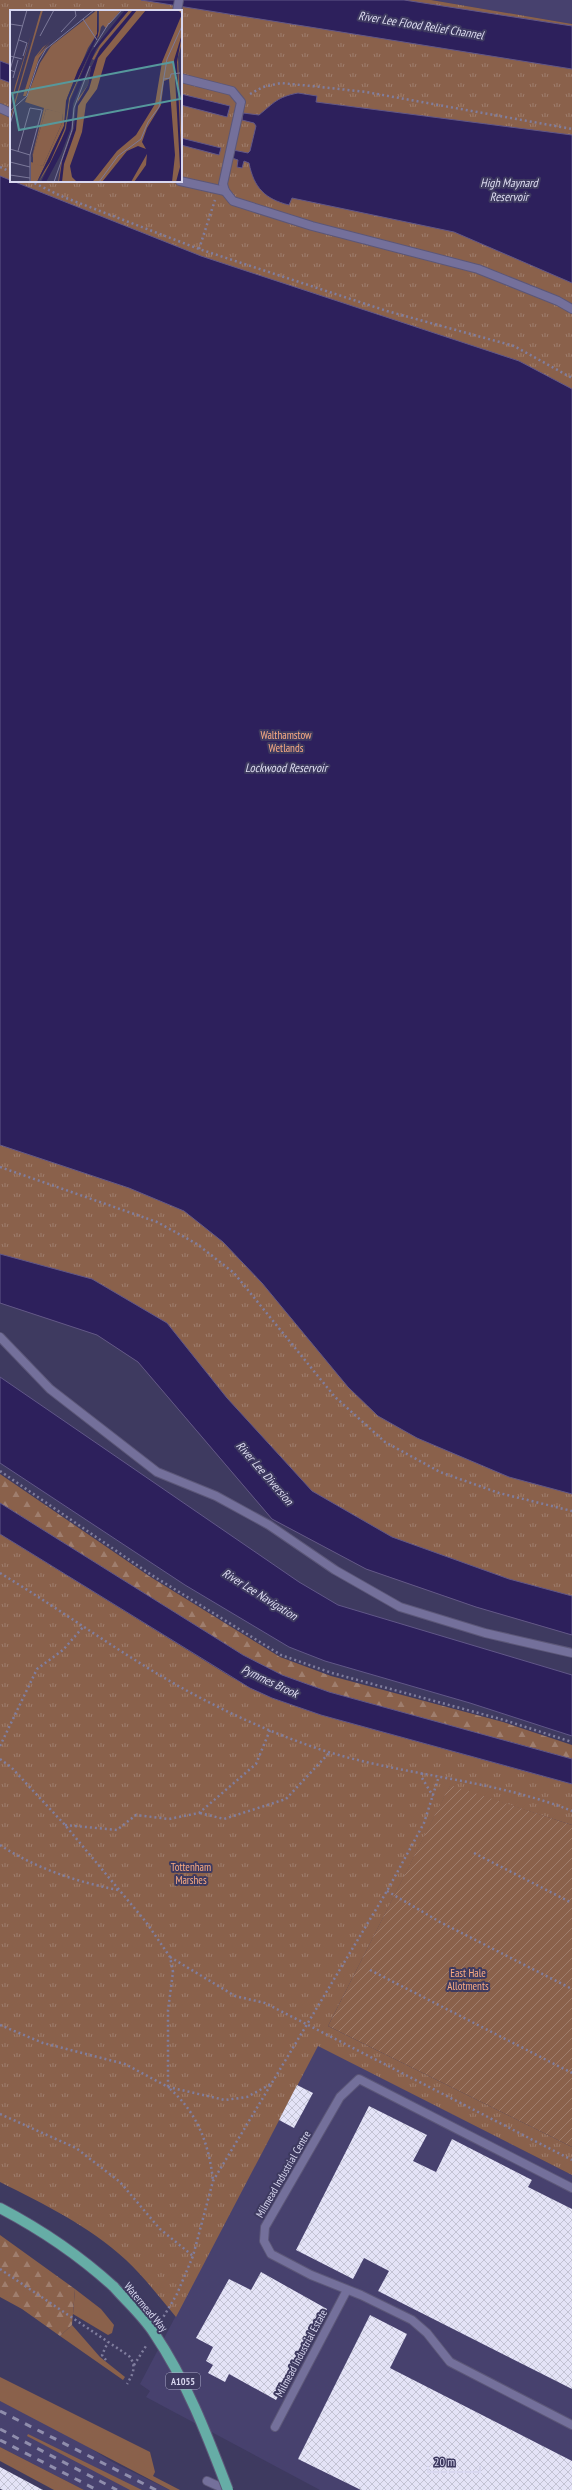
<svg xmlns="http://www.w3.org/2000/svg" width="572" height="2490" font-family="'PT Sans Narrow',sans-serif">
	<defs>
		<pattern id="forest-firs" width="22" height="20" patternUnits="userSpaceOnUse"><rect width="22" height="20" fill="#8a614b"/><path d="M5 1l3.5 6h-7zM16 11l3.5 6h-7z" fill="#9f7e6e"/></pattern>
		<pattern id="park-tufts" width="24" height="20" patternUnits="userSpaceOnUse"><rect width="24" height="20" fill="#8a614b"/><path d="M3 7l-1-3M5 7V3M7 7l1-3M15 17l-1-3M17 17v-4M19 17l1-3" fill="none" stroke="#9f7e6e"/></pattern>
		<pattern id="garden-furrows" width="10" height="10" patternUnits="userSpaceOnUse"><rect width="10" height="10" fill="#8a614b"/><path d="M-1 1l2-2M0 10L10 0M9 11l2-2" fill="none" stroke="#9f7e6e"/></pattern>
		<pattern id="building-cross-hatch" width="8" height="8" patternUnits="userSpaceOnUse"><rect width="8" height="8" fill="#e4e3f7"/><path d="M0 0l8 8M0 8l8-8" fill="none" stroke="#c3c3d4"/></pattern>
	</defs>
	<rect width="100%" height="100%" fill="#3e3a60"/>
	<!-- built -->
	<g fill="#47416e">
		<polygon points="431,0 572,0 572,24"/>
		<polygon points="318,2045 572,2175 572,2490 320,2490 146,2397 150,2391 140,2384"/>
		<polygon points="0,2401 74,2438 114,2463 170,2490 84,2490 0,2447"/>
	</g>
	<!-- grass -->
	<g fill="#8a614b">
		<polygon points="75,2289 101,2309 114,2325 112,2333 108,2335 73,2314"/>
		<polygon points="72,2325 100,2357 125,2377 123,2380 60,2336"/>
		<polygon points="0,2377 150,2452 155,2472 153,2476 180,2490 170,2490 0,2401"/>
		<polygon points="28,2434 142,2490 130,2490 27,2436"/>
		<polygon points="0,2447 84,2490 54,2490 0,2461"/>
	</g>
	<!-- forest -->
	<g fill="url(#forest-firs)">
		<polygon points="0,1474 149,1576 280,1657 331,1676 503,1722 572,1745 572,1759 329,1692 282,1675 243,1655 0,1503"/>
		<polygon points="0,2235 75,2289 72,2325 60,2336 22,2309 0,2297"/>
	</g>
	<!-- park -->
	<g fill="url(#park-tufts)" fill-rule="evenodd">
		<path d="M0 0H431L572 24V1635L476 1607 366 1569 272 1519 138 1362 97 1335 0 1303ZM11 11H181V181H11Z"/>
		<path d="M0 1534 231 1677 272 1698 321 1715 572 1784V1825L450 1786 328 2026 572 2147V2175L318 2046 176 2317C160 2298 145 2278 126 2260 89 2226 44 2204 0 2182Z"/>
	</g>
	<!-- garden -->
	<polygon fill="url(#garden-furrows)" points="450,1785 572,1825 572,2147 328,2026"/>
	<!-- water -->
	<g fill="#2d205c" stroke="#615788">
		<polygon points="141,0 404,0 572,26 572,69"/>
		<polygon points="0,61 11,65 11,83 0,79"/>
		<path d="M298 93 317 96 316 102 572 135V283L454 232 292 198 289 205C265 199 254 188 249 163L244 161 242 168 237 167 238 160 232 158 233 150 248 153 250 151 256 126 254 123 242 120 243 113 259 115C274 103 277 97 298 93Z"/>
		<polygon points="181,94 230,106 227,117 181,105"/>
		<polygon points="181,138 221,148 219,155 181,145"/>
		<polygon points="0,176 201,256 519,361 572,389 572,1494 509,1477 417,1438 378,1416 348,1387 262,1283 223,1242 184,1211 129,1188 0,1145"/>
		<polygon points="0,1254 92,1279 167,1323 227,1398 312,1491 392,1537 509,1579 572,1596 572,1635 476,1607 366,1569 272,1519 138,1362 97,1335 0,1303"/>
		<polygon points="0,1377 299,1582 338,1605 572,1675 572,1736 470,1703 325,1661 289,1647 185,1585 0,1463"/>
		<polygon points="0,1503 243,1655 282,1675 329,1692 572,1759 572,1784 321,1715 272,1698 250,1688 0,1534"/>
	</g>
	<!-- building -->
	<g fill="url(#building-cross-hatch)">
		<polygon points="297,2085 313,2093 294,2128 279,2120"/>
		<polygon points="369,2106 427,2135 413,2161 436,2172 452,2139 532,2180 528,2187 572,2209 572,2389 378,2291 389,2271 364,2258 353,2279 296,2250"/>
		<polygon points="261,2272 327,2309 276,2400 229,2374 225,2382 208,2373 213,2365 206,2361 213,2347 196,2338 229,2279 251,2290"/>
		<polygon points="370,2315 407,2334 390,2368 572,2461 572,2490 361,2490 298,2459"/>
		<polygon points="0,2467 43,2490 3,2490 0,2489"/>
	</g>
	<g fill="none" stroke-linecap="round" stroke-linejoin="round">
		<defs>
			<g id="lane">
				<polyline points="177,11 179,0"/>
				<polyline points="181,78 232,91 241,102 223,184 225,191 233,201 312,226 478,269 558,301 572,309"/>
				<polyline points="0,108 11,113"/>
				<polyline points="180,181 225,191"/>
				<polyline points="0,1337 50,1389 157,1472 216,1496 269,1525 335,1570 400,1607 485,1633 572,1653"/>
				<polyline points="572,2188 359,2079 340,2097 265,2227 264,2241 271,2254 311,2275 361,2295 412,2320 427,2333 450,2362 572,2425"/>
				<polyline points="275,2427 347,2290"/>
				<polyline points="207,2481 227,2490"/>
			</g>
			<path id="primary" d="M0 2208C42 2230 79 2255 114 2287"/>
		</defs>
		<!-- lane casing -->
		<use href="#lane" stroke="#5c5778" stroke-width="10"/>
		<!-- primary casing -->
		<use href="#primary" stroke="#5c5778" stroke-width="12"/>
		<!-- path -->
		<g stroke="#807e9e" stroke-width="2.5" stroke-dasharray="2 3" stroke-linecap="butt">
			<polyline points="250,94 263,87 281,83 321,87 366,92 572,129"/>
			<polyline points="0,167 11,172"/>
			<polyline points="30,181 61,196 199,249 387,311 514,346 572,378"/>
			<polyline points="199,249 215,200"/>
			<polyline points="0,1167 157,1222 197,1244 234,1273 335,1397 385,1442 440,1472 499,1493 572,1511"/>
			<polyline points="0,1471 150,1574 281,1655 332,1673 504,1720 572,1742"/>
			<path d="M0 1573C53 1605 103 1641 156 1673 206 1703 261 1729 316 1748 399 1776 490 1778 572 1811"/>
			<polyline points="0,1746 37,1669 63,1650 84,1626"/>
			<path d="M0 1759 11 1767 65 1825 146 1922 170 1957 173 1972 168 2010V2087C197 2112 209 2143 213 2181"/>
			<polyline points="422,1773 422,1778 433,1796"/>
			<polyline points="200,1813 224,1819 286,1799 330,1752"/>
			<polyline points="65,1825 117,1830 136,1815 169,1819 199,1813 256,1764 270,1730"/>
			<path d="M0 1845C35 1868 77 1882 118 1890"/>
			<polyline points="474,1853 572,1903"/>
			<polyline points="387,1891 440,1922 572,1989"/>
			<polyline points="170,1957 235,1996 265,2003 572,2160"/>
			<polyline points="370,1970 572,2073"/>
			<polyline points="0,2025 43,2043 125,2064 168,2087 225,2100 247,2097 271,2084"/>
			<polyline points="0,2114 76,2148 120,2182 160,2229 193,2256"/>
			<path d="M0 2269 129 2356C137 2366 133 2374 127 2384"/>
			<polyline points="161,2321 177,2294 193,2256 213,2181 387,1891 424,1823 439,1776"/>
			<polyline points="106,2360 102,2355 108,2342"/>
			<polyline points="134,2365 146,2346"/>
		</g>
		<!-- lane -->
		<use href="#lane" stroke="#74709b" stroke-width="8"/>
		<!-- primary -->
		<use href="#primary" stroke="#66ada6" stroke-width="10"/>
		<!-- rail -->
		<g stroke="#8f8dac" stroke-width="3" stroke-dasharray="7 7" stroke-linecap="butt">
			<polyline points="0,2411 156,2490"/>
			<polyline points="0,2429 117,2490"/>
			<polyline points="0,2440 97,2490"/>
		</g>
		<defs>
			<path id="primary-bridge" d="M114 2287C127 2302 143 2316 154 2333 187 2382 207 2435 228 2490"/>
		</defs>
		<!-- primary-bridge casing -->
		<use href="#primary-bridge" stroke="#5c5778" stroke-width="12" stroke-linecap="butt"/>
		<!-- primary-bridge -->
		<use href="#primary-bridge" stroke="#66ada6" stroke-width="10"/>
	</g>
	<g text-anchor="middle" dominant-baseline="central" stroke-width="4" stroke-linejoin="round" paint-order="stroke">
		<!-- shield labels -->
		<rect fill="#3e3a60" stroke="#aaa9c5" stroke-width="1" x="166" y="2373" width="34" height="16" rx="3"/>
		<g font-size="10" font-weight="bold" fill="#d9d8f0">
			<text x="183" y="2381">A1055</text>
		</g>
		<!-- park labels -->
		<g font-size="11" fill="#f9ab82" stroke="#3e3a60">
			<text x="286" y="735">Walthamstow<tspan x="286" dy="13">Wetlands</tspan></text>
			<text x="191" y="1867">Tottenham<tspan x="191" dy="13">Marshes</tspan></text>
			<text x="468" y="1973">East Hale<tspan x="468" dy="13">Allotments</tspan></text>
		</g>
		<!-- street labels -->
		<g font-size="11" fill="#d9d8f0" stroke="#3e3a60">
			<text transform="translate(283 2174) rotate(-60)">Milmead Industrial Centre</text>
			<text transform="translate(146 2307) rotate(50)">Watermead Way</text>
			<text transform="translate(301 2353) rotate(-62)">Milmead Industrial Estate</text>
		</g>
		<!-- water labels -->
		<g font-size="12" font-style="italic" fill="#dddcf0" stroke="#3e3a60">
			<text transform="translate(421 25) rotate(9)">River Lee Flood Relief Channel</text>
			<text x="509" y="182">High Maynard<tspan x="509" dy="14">Reservoir</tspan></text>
			<text x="286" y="767">Lockwood Reservoir</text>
			<text transform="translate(265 1473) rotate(49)">River Lee Diversion</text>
			<text transform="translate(260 1594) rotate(32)">River Lee Navigation</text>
			<text transform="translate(270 1681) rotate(25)">Pymmes Brook</text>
		</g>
	</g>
	<!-- overview -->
	<g transform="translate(10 10)">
		<rect width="172" height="172" fill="#3e3a60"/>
		<path d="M31 0H33L0 111V108ZM21 25 0 98 5 76Z" fill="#8a614b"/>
		<path d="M119 0H123L90 39 84 50 82 49 90 35ZM47 27 36 35 27 46 39 34 29 48 16 86H13L25 47 33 37ZM85 30 60 89 56 118 47 142 29 172 55 118 59 88Z" fill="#8a614b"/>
		<path d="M87 0V24L78 38 57 88 54 116 27 172H21V152L33 156 52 113 53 104 36 99 21 151 34 98 15 92 30 53 41 36ZM89 0H111L96 18 93 15 91 17 89 26 86 29 89 21ZM123 0H172V33L168 47 172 144 170 172H48L51 153 64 117 68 89 78 75 81 57 90 39Z" fill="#8a614b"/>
		<path d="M36 99 53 103 52 113 33 156 23 154V144Z" fill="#8a614b"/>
		<path d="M87 0 88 25 59 88 54 120 40 152 27 172 54 116 56 91 68 60 87 24ZM115 0H119L86 39 63 94 61 118 51 144 36 172H31L56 120 60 91 81 42ZM123 0H127L88 48 79 79 68 96 66 120 54 154 52 172H49L52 151 64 117 66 95 78 75 81 57 90 39ZM136 0H168L172 4 152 52 145 94 126 125 107 141 85 169 82 172H67L62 167 60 156 72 122 76 94 87 79 96 48ZM172 24 167 52 172 166 170 172H166L170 157 164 50ZM159 69 165 145 162 172H124L136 155 137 144 121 172H92L117 141 128 136 136 139 132 132 137 118 151 95 154 71Z" fill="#2d205c"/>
		<path fill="none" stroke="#7c799a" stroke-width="1" d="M73 9 87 30M0 14 13 16M99 14 112 0M51 22 66 6 65 0M30 26 44 0M9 30 17 33 13 46M84 37 99 13M0 46 12 49M5 62 0 60 17 0M3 68 8 50M154 69 160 68 161 64 170 63M0 101 17 86 28 53 36 39 84 0M0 114 5 98M0 139 20 145M8 141 20 98 32 100 20 145V172M0 152 20 157M0 165 20 168M44 172 62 120 64 98 80 56M89 172 108 146 131 129 138 112 149 97 157 49 172 16"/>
		<path fill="#56989c" fill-opacity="0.15" stroke="#56989c" stroke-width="2" d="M163 52 170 89 9 120 2 83Z"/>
		<rect width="172" height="172" fill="none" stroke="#d9d8f0" stroke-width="2"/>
	</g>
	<!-- scale -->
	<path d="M428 2466v6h52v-6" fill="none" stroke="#d9d8f0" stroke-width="2"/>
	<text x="434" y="2466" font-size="12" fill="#d9d8f0" stroke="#3e3a60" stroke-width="3" paint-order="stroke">20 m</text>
</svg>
